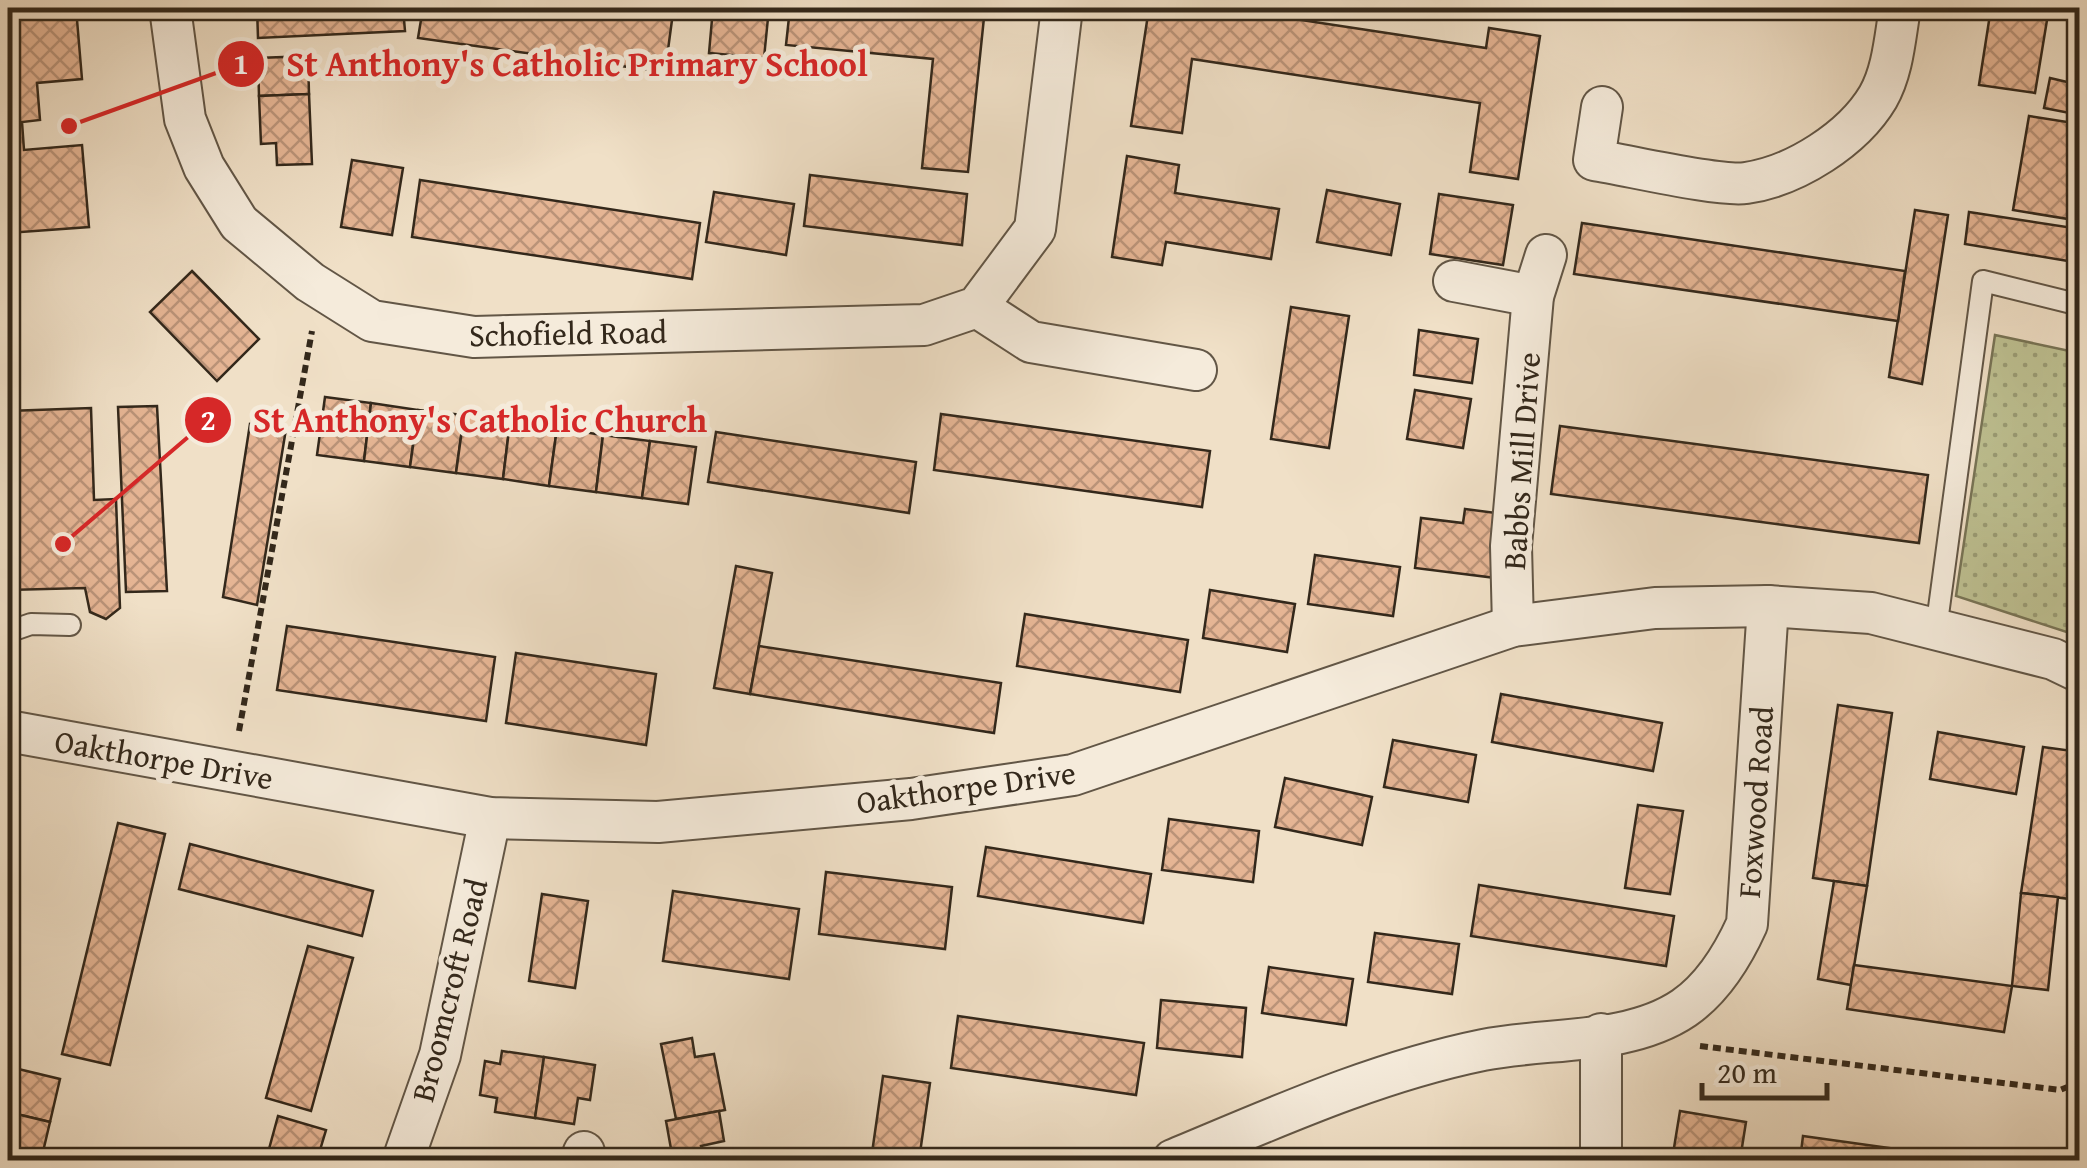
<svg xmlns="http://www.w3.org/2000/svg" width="2087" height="1168" font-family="'Gentium Book Plus',serif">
	<defs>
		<pattern id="grass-dots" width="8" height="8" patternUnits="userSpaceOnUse" patternTransform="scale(2.5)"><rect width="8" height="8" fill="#bec192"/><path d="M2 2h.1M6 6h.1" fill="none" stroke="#9b9d76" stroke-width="1.8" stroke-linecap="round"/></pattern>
		<pattern id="building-cross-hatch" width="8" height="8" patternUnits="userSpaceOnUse" patternTransform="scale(2.5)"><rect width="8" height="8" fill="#e5b594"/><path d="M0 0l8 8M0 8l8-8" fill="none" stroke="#ba9378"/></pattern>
	</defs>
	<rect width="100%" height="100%" fill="#f0e0c7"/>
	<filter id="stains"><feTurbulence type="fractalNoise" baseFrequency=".002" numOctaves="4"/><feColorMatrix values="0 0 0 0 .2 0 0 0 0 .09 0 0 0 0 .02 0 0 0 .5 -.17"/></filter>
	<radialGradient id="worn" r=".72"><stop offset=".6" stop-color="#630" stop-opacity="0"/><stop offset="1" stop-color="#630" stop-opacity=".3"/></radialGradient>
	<!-- grass -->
	<polygon fill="url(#grass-dots)" stroke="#787456" stroke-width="2.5" points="1995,335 2079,353 2079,636 1956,596"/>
	<!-- building -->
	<g fill="url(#building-cross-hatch)" stroke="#33281b" stroke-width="2.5">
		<polygon points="8,8 76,8 82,79 37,83 40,120 22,122 24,150 82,145 89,227 8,233"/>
		<polygon points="257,8 403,8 405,31 258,38"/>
		<polygon points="423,8 585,8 672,20 665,72 418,38"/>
		<polygon points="713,8 769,8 764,58 709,53"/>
		<polygon points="790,8 985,8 968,172 922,168 933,59 786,45"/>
		<polygon points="1149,8 1223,8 1486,48 1489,28 1540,36 1518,179 1470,172 1480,103 1192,59 1182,133 1131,126"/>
		<polygon points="1991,8 2049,8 2035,93 1979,85"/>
		<polygon points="308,56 309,94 259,96 258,58"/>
		<polygon points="2050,78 2080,85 2080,115 2044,108"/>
		<polygon points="309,94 312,164 277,165 276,143 261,144 259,96"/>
		<polygon points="2029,116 2080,124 2068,219 2013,210"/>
		<polygon points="1127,156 1179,165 1175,193 1279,209 1271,259 1166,242 1162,265 1112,257"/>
		<polygon points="352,160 403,168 392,235 341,227"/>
		<polygon points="810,175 967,194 962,245 804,226"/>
		<polygon points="420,180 700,223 692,279 412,237"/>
		<polygon points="1327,190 1400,204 1391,255 1317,242"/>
		<polygon points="714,192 794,204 786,255 706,242"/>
		<polygon points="1439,194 1513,205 1503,265 1430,254"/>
		<polygon points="1915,210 1948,215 1922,384 1889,377"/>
		<polygon points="1969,212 2080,229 2080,263 1965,244"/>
		<polygon points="1582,223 1905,271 1898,321 1574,274"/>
		<polygon points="192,271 259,339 217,381 150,312"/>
		<polygon points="1291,307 1349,316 1329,448 1271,439"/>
		<polygon points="1419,330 1478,339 1472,383 1414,375"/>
		<polygon points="1415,390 1471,399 1463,448 1407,439"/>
		<polygon points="325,397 371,403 364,461 317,455"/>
		<polygon points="371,403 418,410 410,467 364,461"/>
		<polygon points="157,406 167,591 126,592 118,407"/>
		<polygon points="91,408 94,500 116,499 120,608 106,619 90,612 85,588 8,590 8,411"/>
		<polygon points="418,410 464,415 456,473 410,467"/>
		<polygon points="941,414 1210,451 1202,507 934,470"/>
		<polygon points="464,415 510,422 503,479 456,473"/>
		<polygon points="510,422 557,428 549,486 503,479"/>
		<polygon points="250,424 286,429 257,605 223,597"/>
		<polygon points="1560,426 1928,475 1919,543 1551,494"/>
		<polygon points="557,428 603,435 596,492 549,486"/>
		<polygon points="716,432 916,462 909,513 708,482"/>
		<polygon points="603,435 650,441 642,498 596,492"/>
		<polygon points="650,441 696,447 688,504 642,498"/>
		<polygon points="1465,509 1504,514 1496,578 1415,568 1421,518 1463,523"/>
		<polygon points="1315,555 1400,567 1393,616 1308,604"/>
		<polygon points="736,566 772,573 750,694 714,688"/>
		<polygon points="1210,590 1295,604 1287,652 1203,638"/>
		<polygon points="1025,614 1188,640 1180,692 1017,666"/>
		<polygon points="287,626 495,657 486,721 277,690"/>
		<polygon points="759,646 1001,683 994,733 750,694"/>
		<polygon points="516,653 656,674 646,745 506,723"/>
		<polygon points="1501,694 1662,723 1653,771 1492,742"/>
		<polygon points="1838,705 1892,713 1867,886 1813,878"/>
		<polygon points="1938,732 2024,747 2016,794 1930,779"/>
		<polygon points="1393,740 1476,755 1468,802 1384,787"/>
		<polygon points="2043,747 2080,752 2080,833 2070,899 2021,893"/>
		<polygon points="1285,778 1372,797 1362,845 1275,827"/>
		<polygon points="1638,805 1683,811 1670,894 1625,888"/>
		<polygon points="1169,819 1259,831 1253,882 1162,870"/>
		<polygon points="118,823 165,834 110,1065 62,1054"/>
		<polygon points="190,844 373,891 362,936 179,889"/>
		<polygon points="986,847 1151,874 1143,923 978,896"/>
		<polygon points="826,872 952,887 945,949 819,934"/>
		<polygon points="1834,881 1867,886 1851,985 1818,979"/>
		<polygon points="1479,885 1674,916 1666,966 1471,936"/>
		<polygon points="673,891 799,909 789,979 663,961"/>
		<polygon points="2021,893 2058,897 2048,990 2012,986"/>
		<polygon points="542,894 588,901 575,988 529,981"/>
		<polygon points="1375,933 1459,944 1452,994 1368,982"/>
		<polygon points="308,946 353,958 311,1111 266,1098"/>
		<polygon points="1854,965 2012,986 2004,1032 1847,1009"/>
		<polygon points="1269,967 1353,979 1346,1025 1262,1013"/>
		<polygon points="1161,1000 1246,1008 1242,1057 1157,1048"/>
		<polygon points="958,1016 1144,1043 1136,1095 951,1068"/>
		<polygon points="692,1038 695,1057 714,1054 725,1110 676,1119 661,1044"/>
		<polygon points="502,1051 544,1057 535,1118 495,1112 497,1098 480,1095 485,1061 500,1064"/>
		<polygon points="544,1057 595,1065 590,1100 578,1098 574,1124 535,1118"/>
		<polygon points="10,1067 60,1079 50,1122 8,1112"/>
		<polygon points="883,1076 930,1083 919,1160 871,1160"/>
		<polygon points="719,1111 724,1141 701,1146 704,1160 673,1160 666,1121"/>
		<polygon points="1680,1111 1746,1122 1740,1160 1672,1160"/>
		<polygon points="8,1112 50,1122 42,1156 8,1148"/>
		<polygon points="278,1116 326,1130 317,1160 266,1160"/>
		<polygon points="1803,1136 1975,1160 1800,1160"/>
	</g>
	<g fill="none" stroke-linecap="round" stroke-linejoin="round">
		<defs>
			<g id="lane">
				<polyline points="1936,630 1983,281 2080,305"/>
				<polyline points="8,632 31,624 70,625"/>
			</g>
			<g id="street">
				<polyline points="170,8 185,119 204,167 239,223 310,282 372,321 474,337 924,325 977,307 1035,229 1062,8"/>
				<path d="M1602 107 1594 160C1627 165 1719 187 1746 183 1795 176 1853 139 1878 97 1893 71 1895 37 1900 8"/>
				<polyline points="1454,281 1533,296"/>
				<polyline points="977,307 1031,342 1196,370"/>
				<polyline points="1513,626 1511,546 1533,296 1546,255"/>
				<polyline points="8,731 490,818 658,822 911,799 1073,775 1513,626 1655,608 1768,606 1871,613 2053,659 2080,672"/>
				<polyline points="403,1160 440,1055 490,818"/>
				<polyline points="581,1160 584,1152"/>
				<path d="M1173 1160C1274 1118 1375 1072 1483 1050 1546 1037 1628 1046 1684 1008 1713 988 1733 955 1747 924L1768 606"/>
				<polyline points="1601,1160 1601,1034"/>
			</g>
		</defs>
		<!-- lane casing -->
		<use href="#lane" stroke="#625646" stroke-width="24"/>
		<!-- street casing -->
		<use href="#street" stroke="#625646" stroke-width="44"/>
		<!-- path -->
		<g stroke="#33281b" stroke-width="6" stroke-dasharray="8 5" stroke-linecap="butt">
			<polyline points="239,731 312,331"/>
			<polyline points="1700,1046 2060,1090 2080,1082"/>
		</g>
		<!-- lane -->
		<use href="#lane" stroke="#f5ebdb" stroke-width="20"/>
		<!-- street -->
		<use href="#street" stroke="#f5ebdb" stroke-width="40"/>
	</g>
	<g text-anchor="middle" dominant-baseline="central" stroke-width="10" stroke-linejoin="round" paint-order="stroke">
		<!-- street labels -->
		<g font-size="32" fill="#33281b" stroke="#f5ebdb">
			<text transform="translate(568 333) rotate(-1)">Schofield Road</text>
			<text transform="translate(1521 461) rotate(-86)">Babbs Mill Drive</text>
			<text transform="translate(164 759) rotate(10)">Oakthorpe Drive</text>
			<text transform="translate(966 787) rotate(-8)">Oakthorpe Drive</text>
			<text transform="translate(1755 802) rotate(-86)">Foxwood Road</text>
			<text transform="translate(449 990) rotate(-76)">Broomcroft Road</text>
		</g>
	</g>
	<!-- callouts -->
	<path fill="none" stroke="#d62828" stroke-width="4" d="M69 126L241 64M63 544L208 420"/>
	<g fill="#d62828" stroke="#f5ebdb" stroke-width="4">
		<circle cx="69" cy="126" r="10"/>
		<circle cx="63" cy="544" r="10"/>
		<circle cx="241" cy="64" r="25"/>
		<circle cx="208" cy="420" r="25"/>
	</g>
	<g font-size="30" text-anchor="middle" font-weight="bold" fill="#fff">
		<text x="241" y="74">1</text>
		<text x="208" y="430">2</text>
	</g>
	<g font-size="35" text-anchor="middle" font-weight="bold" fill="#d62828" stroke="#f5ebdb" stroke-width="10" stroke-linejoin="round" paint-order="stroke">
		<text x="577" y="76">St Anthony's Catholic Primary School</text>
		<text x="480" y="432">St Anthony's Catholic Church</text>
	</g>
	<!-- margin -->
	<rect width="2087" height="1168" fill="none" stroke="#f0e0c7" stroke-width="40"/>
	<rect x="10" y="10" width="2067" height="1148" fill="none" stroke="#33281b" stroke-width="5"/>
	<rect x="20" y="20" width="2047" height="1128" fill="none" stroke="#33281b" stroke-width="2.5"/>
	<!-- scale -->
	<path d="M1702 1083v15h125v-15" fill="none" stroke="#33281b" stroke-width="5"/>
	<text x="1717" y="1083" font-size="30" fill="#33281b" stroke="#f5ebdb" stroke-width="8" paint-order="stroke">20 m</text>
	<rect width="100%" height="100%" filter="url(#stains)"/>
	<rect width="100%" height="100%" fill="url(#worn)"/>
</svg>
